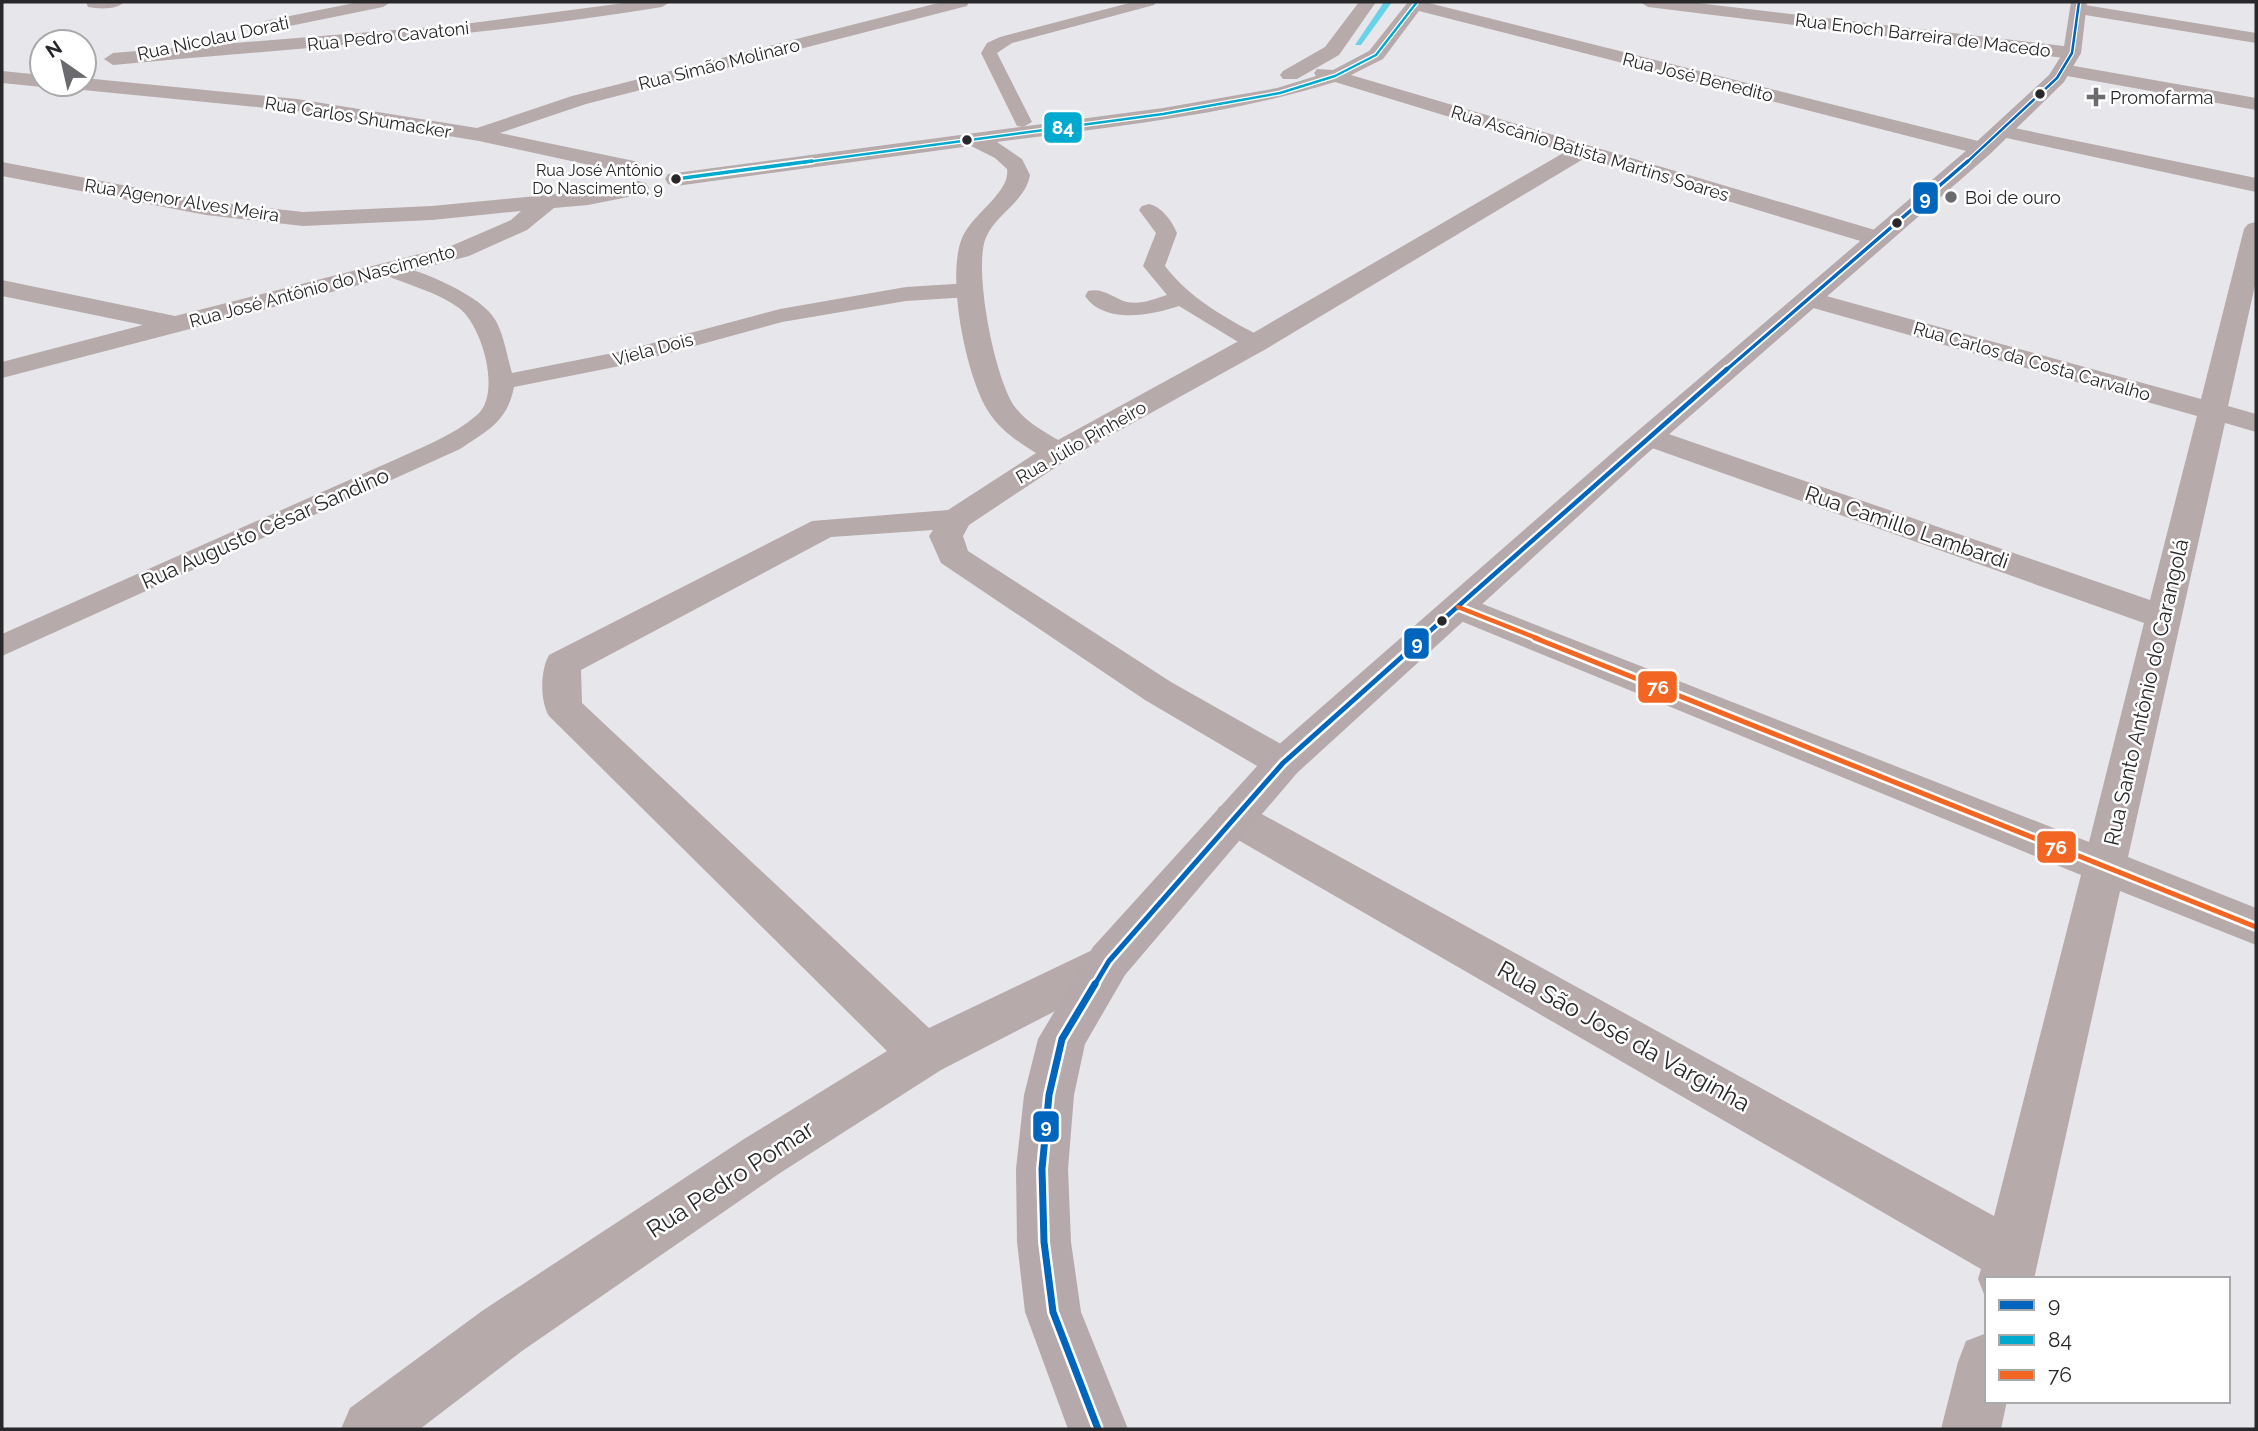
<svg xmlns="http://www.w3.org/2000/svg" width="2258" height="1431" font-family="Raleway,sans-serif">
	<rect width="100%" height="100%" fill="#e7e6eb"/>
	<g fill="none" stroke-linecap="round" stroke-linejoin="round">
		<!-- stream -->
		<polygon fill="#67d2e8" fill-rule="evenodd" points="1384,2 1392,2 1361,45 1355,45"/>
		<!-- lane -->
		<g fill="#b6aaab" fill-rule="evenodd">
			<polygon points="1133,2 1156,2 1154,5 1012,43 997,53 1032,122 1023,127 1017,126 981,53 987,43 1000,37"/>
			<path d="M1149 204C1162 207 1172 221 1177 233L1165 266C1190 299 1227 319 1264 338L1268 343 1264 348H1248L1179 306C1152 315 1105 325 1085 296L1088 291C1103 287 1113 298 1127 302 1141 305 1154 299 1167 295L1143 266 1156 233 1139 210 1142 206Z"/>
			<path d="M393 264C422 271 482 295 496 321 504 336 507 356 512 373L623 351 780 309 906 287 970 283 978 285 981 290 978 295 970 297 906 301 782 322 625 365 514 387C507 422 488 430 460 449L2 656V634L392 461C420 448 453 436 477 415 502 394 482 325 459 308 439 293 409 285 385 275L382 270 385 265Z"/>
		</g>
		<!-- street -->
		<g fill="#b6aaab" fill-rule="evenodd">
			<path d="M86 2H124C117 10 99 9 88 7Z"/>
			<polygon points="359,2 391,2 383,7 265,31 256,26 265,21"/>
			<path d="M632 2H670L662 7C480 37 297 48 113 65L104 59 113 53 457 25Z"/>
			<polygon points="942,2 969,2 967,6 586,104 500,133 639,162 642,167 639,172 631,174 479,141 297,111 83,90 73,84 84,84 84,78 297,99 477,128 572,96"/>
			<polygon points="1359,2 1376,2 1339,55 1297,79 1283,79 1280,75 1283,71 1325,47"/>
			<path d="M1408 2H1425L1990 144 1993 149 1990 154 1982 155 1419 11 1383 59 1351 75 1885 233 1888 238 1885 243 1876 245 1867 243 1585 158 1266 349 1068 459 969 525 963 536 968 551 1171 682 1297 753 1303 763 1297 773 1283 778 1269 773 1145 700 941 563 929 536 933 530 831 537 581 670 582 703 929 1028 1109 942 1125 947 1132 961 1125 975 941 1070 780 1173 522 1351 420 1429H341L350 1408 482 1311 744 1139 887 1051 549 716C540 701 540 671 549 655L812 521 948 510 1036 453C1018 442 1000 430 988 411 966 376 946 277 962 238 972 214 1011 192 1007 169L995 158 971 146 676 186 668 184 665 179 668 174 1163 108 1277 88 1316 76 1314 73 1317 69 1333 70 1369 51ZM1335 82 1565 152 1246 337 1058 440C1043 431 1026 422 1015 407 995 380 974 273 985 240 994 214 1025 203 1030 175L1022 159 997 142C1110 127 1225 116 1335 82Z"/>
			<polygon points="1640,2 1689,2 2072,47 2081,53 2072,59 1648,7"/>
			<polygon points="2079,4 2256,33 2256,43 2073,13 2070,9 2073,5"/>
			<polygon points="2063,64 2256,98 2256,110 2056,74 2053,70 2056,66"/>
			<polygon points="2,71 42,75 42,84 50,84 42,87 2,83"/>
			<polygon points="2000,125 2256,178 2256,192 1993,135 1990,131 1993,127"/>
			<polygon points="2,162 206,201 303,212 432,206 588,191 638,181 646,183 649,188 646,193 638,195 588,205 554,208 527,230 469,256 2,378 2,362 143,325 2,296 2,280 175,316 451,246 511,220 521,211 432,220 303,226 206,215 2,176"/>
			<polygon points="2256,222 2256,281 2228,406 2256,414 2256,432 2225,423 2128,857 2256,908 2256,945 2120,891 2034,1279 1987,1279 1986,1299 1978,1279 1981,1269 1219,829 1213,818 1219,807 1234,802 1249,807 1994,1216 2081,875 1446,615 1440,607 1446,599 1458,596 1470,599 2089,842 2144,623 1638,443 1634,437 1638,431 1649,428 1660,431 2150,600 2197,416 1799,304 1795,299 1799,294 1808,291 2201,399 2244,229 2248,224"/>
			<polygon points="1987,1333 1987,1401 2007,1401 2001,1429 1941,1429 1958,1362 1966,1341"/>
		</g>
		<!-- secondary -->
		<polygon fill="#b5a9ab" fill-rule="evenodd" points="2071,2 2087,2 2081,53 2064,82 1990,154 1642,458 1297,773 1125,975 1085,1044 1074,1095 1068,1169 1071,1242 1081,1312 1128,1429 1068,1429 1025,1312 1017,1242 1016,1169 1024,1095 1038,1039 1093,947 1269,753 1620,446 1974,144 2049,75 2063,53"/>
		<defs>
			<polyline id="bus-1-far4" points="1966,163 2057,78 2072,53 2079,2"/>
			<polyline id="bus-1-far3" points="1725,371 1968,161"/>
			<polyline id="bus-1-far2" points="1421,639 1727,369"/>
			<polyline id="bus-1-far1" points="1094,986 1109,961 1283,763 1423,638"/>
			<polyline id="bus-1" points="1095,984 1062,1039 1049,1095 1042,1169 1044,1242 1053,1312 1098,1429"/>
			<polyline id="bus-2-far1" points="799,163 1163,114 1280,93 1335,76 1376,55 1417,2"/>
			<polyline id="bus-2" points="676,179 812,161"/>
			<polyline id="bus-3-far1" points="1458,607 1539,639"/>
			<polyline id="bus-3" points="1535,638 2256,927"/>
		</defs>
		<!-- bus-1-far4 casing -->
		<use href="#bus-1-far4" stroke="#fff" stroke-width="5"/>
		<!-- bus-1-far3 casing -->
		<use href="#bus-1-far3" stroke="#fff" stroke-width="7"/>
		<!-- bus-1-far2 casing -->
		<use href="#bus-1-far2" stroke="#fff" stroke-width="9"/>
		<!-- bus-1-far1 casing -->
		<use href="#bus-1-far1" stroke="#fff" stroke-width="10"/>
		<!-- bus-1 casing -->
		<use href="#bus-1" stroke="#fff" stroke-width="12"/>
		<!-- bus-2-far1 casing -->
		<use href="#bus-2-far1" stroke="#fff" stroke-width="5"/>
		<!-- bus-2 casing -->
		<use href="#bus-2" stroke="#fff" stroke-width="7"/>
		<!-- bus-3-far1 casing -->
		<use href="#bus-3-far1" stroke="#fff" stroke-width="9"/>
		<!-- bus-3 casing -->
		<use href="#bus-3" stroke="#fff" stroke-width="10"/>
		<!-- bus-1-far4 -->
		<use href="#bus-1-far4" stroke="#0065bd" stroke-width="2.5"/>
		<!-- bus-1-far3 -->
		<use href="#bus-1-far3" stroke="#0065bd" stroke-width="3.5"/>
		<!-- bus-1-far2 -->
		<use href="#bus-1-far2" stroke="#0065bd" stroke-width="4.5"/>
		<!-- bus-1-far1 -->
		<use href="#bus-1-far1" stroke="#0065bd" stroke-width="5"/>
		<!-- bus-1 -->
		<use href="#bus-1" stroke="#0065bd" stroke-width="7"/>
		<!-- bus-2-far1 -->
		<use href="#bus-2-far1" stroke="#00a9ce" stroke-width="2.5"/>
		<!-- bus-2 -->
		<use href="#bus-2" stroke="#00a9ce" stroke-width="3.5"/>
		<!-- bus-3-far1 -->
		<use href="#bus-3-far1" stroke="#f26522" stroke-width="4.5"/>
		<!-- bus-3 -->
		<use href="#bus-3" stroke="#f26522" stroke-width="5"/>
	</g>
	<!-- markers -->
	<g fill="#28282b" stroke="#fff" stroke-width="2.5">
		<circle cx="2040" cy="94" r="6"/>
		<circle cx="967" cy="140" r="6"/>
		<circle cx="676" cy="179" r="6"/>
		<circle cx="1897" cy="223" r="6"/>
		<circle cx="1442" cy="621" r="6"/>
	</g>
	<g fill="#6b6a6e" stroke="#fff" stroke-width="2.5">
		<path d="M2092.5 86.5h7v7h7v7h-7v7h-7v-7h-7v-7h7z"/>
		<circle cx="1951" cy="197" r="7"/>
	</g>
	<g text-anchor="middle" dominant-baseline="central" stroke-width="5" stroke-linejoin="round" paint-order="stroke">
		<!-- far-bus labels -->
		<g font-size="16" fill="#28282b" stroke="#fff" text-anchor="end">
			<text x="663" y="170">Rua José Antônio<tspan x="663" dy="18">Do Nascimento, 9</tspan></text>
		</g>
		<!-- far-street labels -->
		<g font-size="18" fill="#28282b" stroke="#fff">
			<text transform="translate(1923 35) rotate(7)">Rua Enoch Barreira de Macedo</text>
			<text transform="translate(388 36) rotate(-6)">Rua Pedro Cavatoni</text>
			<text transform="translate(213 38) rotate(-12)">Rua Nicolau Dorati</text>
			<text transform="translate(719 64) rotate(-14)">Rua Simão Molinaro</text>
			<text transform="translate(1698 77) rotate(14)">Rua José Benedito</text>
			<text transform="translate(358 117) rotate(9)">Rua Carlos Shumacker</text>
			<text transform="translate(1590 153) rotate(17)">Rua Ascânio Batista Martins Soares</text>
			<text transform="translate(182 200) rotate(9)">Rua Agenor Alves Meira</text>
			<text transform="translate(322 286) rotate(-15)">Rua José Antônio do Nascimento</text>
			<text transform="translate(653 349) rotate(-15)">Viela Dois</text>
			<text transform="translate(2032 361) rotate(16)">Rua Carlos da Costa Carvalho</text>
			<text transform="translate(1081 442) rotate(-30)">Rua Júlio Pinheiro</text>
		</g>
		<!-- far-poi labels -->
		<g font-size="18" fill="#28282b" stroke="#fff" text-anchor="start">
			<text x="2110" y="97">Promofarma</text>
			<text x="1965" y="197">Boi de ouro</text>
		</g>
		<!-- street labels -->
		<g font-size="21" fill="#28282b" stroke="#fff">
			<text transform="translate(1907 527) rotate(19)">Rua Camillo Lambardi</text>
			<text transform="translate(265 528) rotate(-24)">Rua Augusto César Sandino</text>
			<text transform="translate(2146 692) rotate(-77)">Rua Santo Antônio do Carangolá</text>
		</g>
		<!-- near-street labels -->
		<g font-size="24" fill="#28282b" stroke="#fff">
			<text transform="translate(1624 1036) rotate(29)">Rua São José da Varginha</text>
			<text transform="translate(730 1179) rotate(-33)">Rua Pedro Pomar</text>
		</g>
	</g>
	<g stroke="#fff" stroke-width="2.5">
		<rect x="1043" y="111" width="40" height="33" rx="7" fill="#00a9ce"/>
		<rect x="1912" y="181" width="27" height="34" rx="7" fill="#0065bd"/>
		<rect x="1403" y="627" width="27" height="33" rx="7" fill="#0065bd"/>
		<rect x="1637" y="670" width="41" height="34" rx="7" fill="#f26522"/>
		<rect x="2036" y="830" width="41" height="34" rx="7" fill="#f26522"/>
		<rect x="1032" y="1110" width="28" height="33" rx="7" fill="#0065bd"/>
	</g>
	<g font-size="19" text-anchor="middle" font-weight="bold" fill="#fff">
		<text x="1063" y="134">84</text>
		<text x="1925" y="205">9</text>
		<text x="1417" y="650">9</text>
		<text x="1658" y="694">76</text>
		<text x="2056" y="854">76</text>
		<text x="1046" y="1133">9</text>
	</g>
	<!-- border -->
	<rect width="2258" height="1431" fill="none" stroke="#28282b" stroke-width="7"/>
	<!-- legend -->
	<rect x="1985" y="1277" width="245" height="126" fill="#ffffff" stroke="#a9a9aa" stroke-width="2"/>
	<rect x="1999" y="1300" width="35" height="10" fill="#0065bd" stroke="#a9a9aa" stroke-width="2"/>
	<text x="2048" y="1312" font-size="21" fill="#28282b">9</text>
	<rect x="1999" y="1335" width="35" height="10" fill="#00a9ce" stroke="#a9a9aa" stroke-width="2"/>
	<text x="2048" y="1347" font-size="21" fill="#28282b">84</text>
	<rect x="1999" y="1370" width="35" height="10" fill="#f26522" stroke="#a9a9aa" stroke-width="2"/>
	<text x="2048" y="1382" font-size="21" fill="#28282b">76</text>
	<!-- north arrow -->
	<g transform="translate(63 63) rotate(326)"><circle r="33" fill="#ffffff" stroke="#a9a9aa" stroke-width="2"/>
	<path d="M0-5L12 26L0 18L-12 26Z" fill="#6b6a6e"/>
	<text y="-10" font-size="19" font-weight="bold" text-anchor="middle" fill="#28282b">N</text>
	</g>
</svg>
